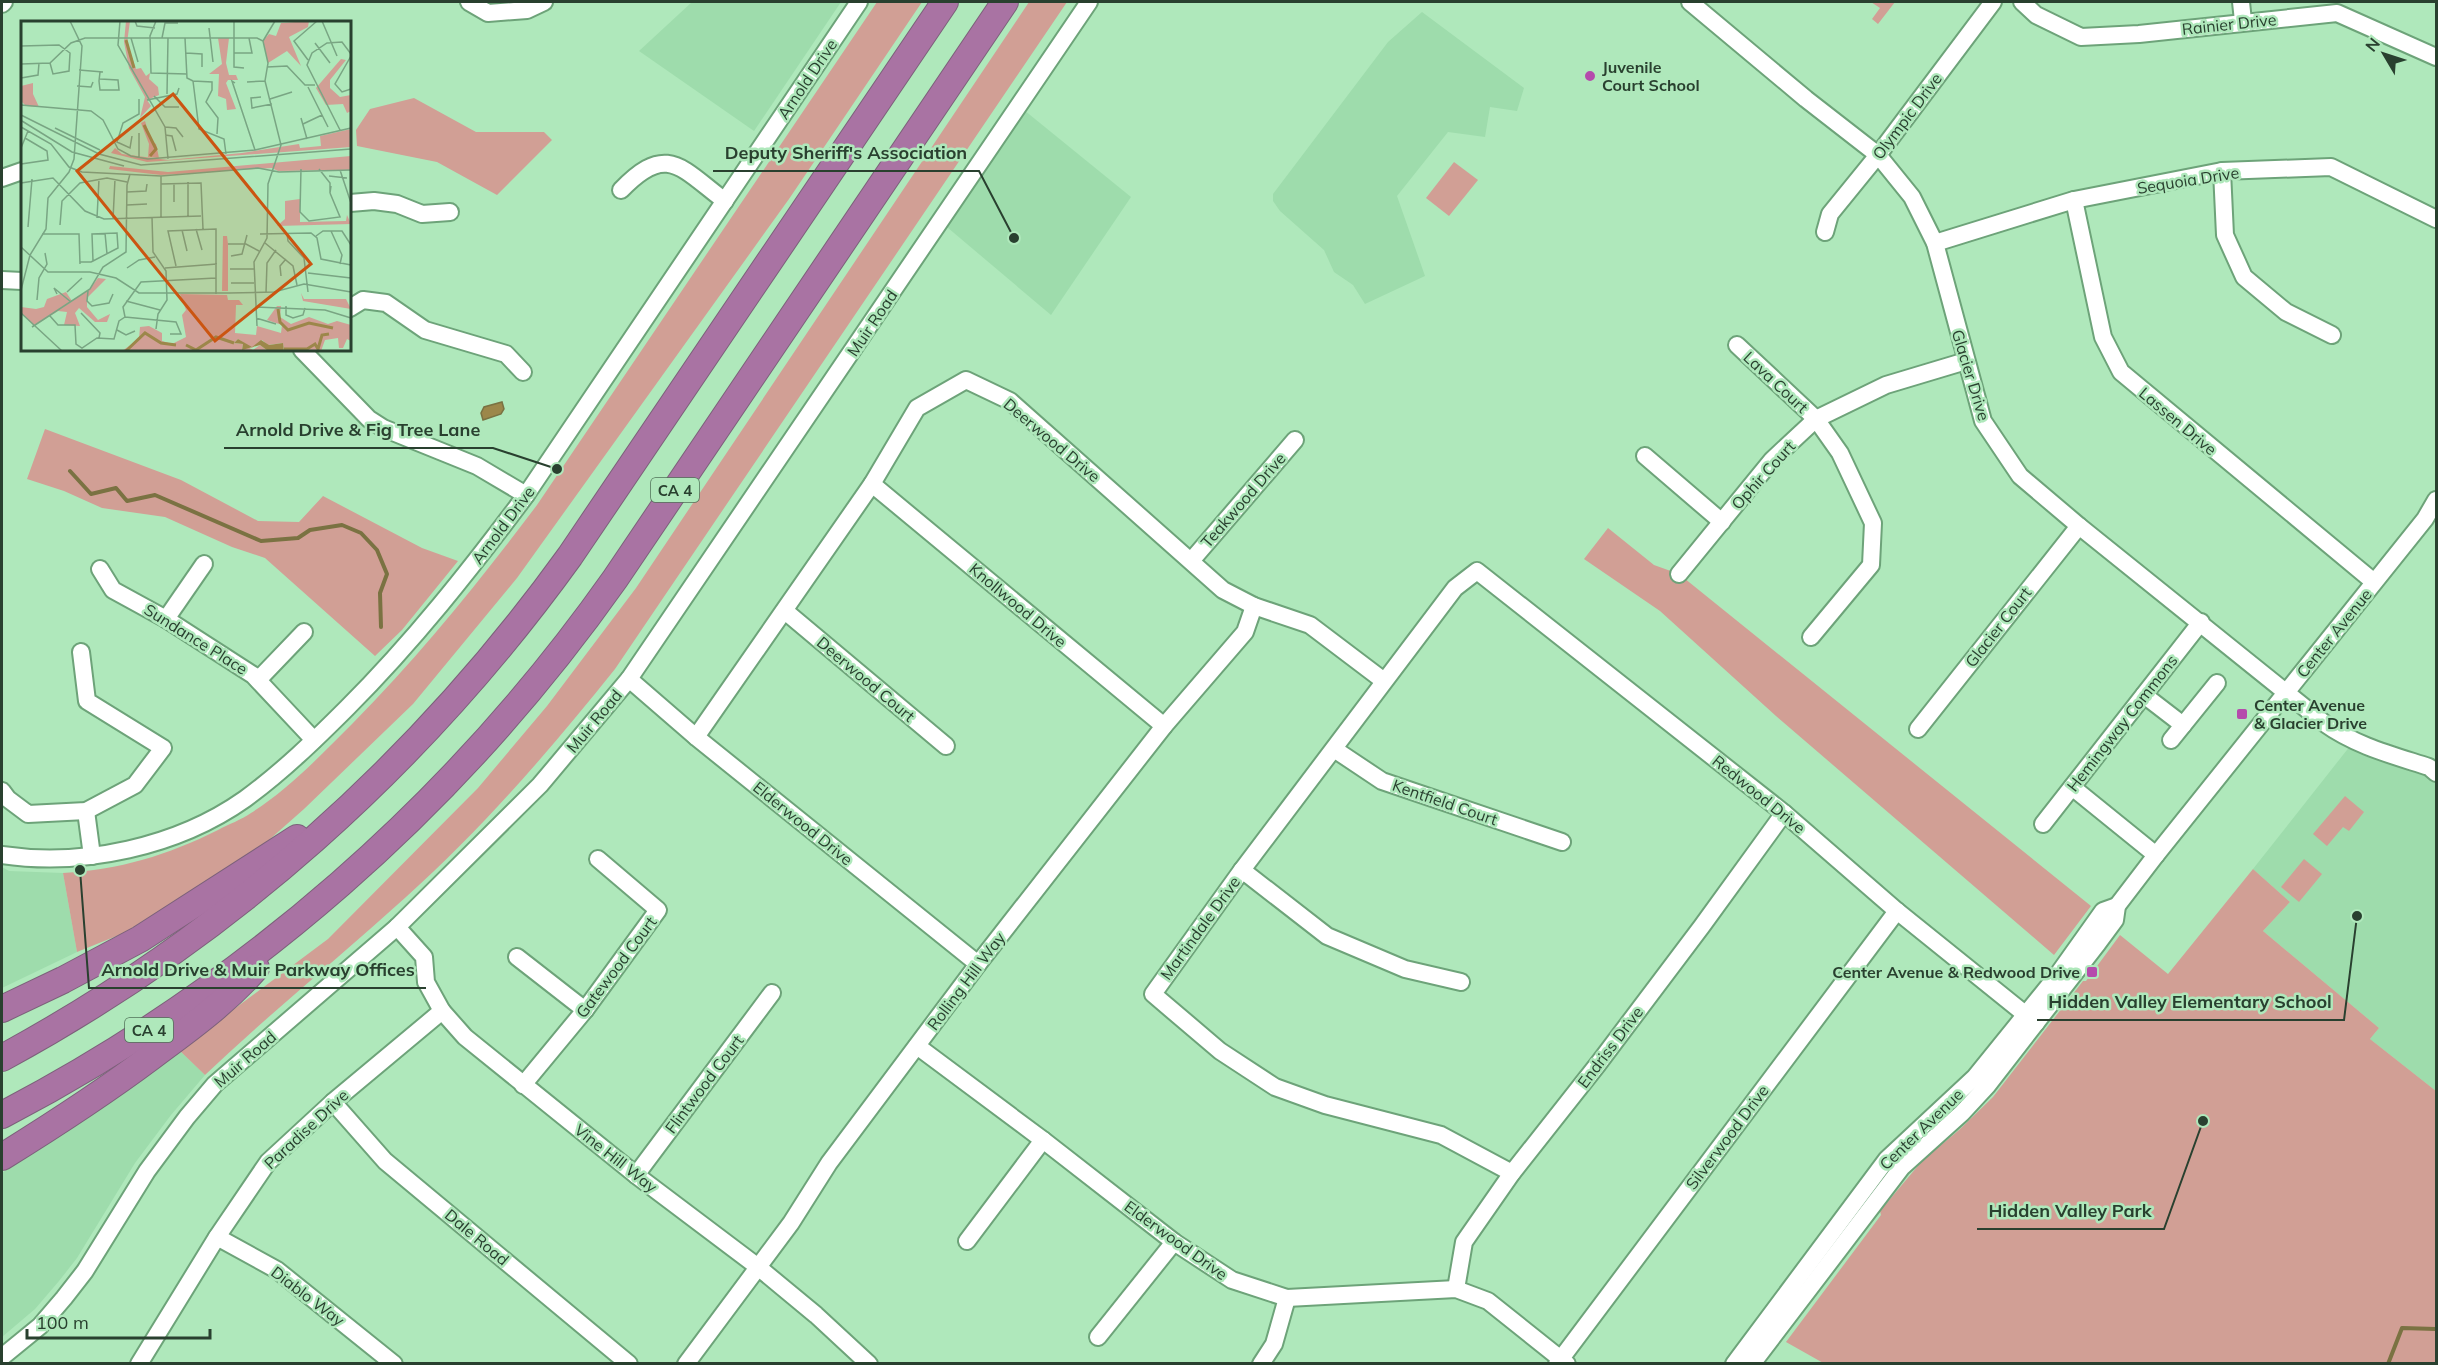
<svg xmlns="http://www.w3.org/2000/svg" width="2438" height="1365" font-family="Mulish,sans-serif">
	<rect width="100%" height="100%" fill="#afe8bb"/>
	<!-- built -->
	<g fill="#9edcac">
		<polygon points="692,2 841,2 754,131 639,51"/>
		<polygon points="1422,12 1524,88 1517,111 1490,107 1485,137 1448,132 1397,196 1425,276 1365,304 1353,285 1334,272 1324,250 1280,211 1273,201 1273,194 1388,42"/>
		<polygon points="1019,106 1131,197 1051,315 941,222"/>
		<polygon points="2354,741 2436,773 2436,1091 2370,1039 2379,1028 2263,931 2290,902 2253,869"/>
		<polygon points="2,867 9,871 63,873 77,952 2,988"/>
		<polygon points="179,1050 205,1075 171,1115 135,1163 77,1258 59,1281 35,1309 2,1337 2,1173"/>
	</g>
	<!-- green -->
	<g fill="#d19f95">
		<path d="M877 2H922L789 199 517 578 413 704 304 809 261 847 124 933 77 952 63 873C119 870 168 855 218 830 229 824 241 820 251 813 289 789 321 755 353 723 420 655 479 582 537 505Z"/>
		<path d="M1029 2H1067L615 669C551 749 483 828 406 897 340 957 270 1013 205 1075L179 1050 328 939 478 788 547 706 636 588Z"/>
		<polygon points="1871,2 1895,2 1878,24 1872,19 1880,8"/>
		<polygon points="414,98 476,132 544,132 552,140 497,195 437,162 357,146 356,130 370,109"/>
		<polygon points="1454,162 1478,180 1449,216 1426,198"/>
		<polygon points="45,429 181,480 258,521 299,522 323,496 422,548 458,561 402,630 375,656 265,558 232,547 165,517 102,508 64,491 27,479"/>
		<polygon points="1608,528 1654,565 1679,574 2091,906 2054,955 1776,716 1660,611 1584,559"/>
		<polygon points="2345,796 2364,812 2349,831 2343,827 2327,846 2313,834"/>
		<polygon points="2304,859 2322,874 2299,902 2281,887"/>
		<polygon points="2253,869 2290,902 2263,931 2379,1028 2370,1039 2436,1091 2436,1363 1825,1364 1786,1342 1881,1215 1880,1211 1922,1161 1959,1130 1993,1097 2083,981 2086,981 2120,935 2168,974"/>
	</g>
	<!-- water -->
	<polygon fill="#9c874a" stroke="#7a7242" stroke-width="1.5" points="502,402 504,409 501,414 483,420 481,413 484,407"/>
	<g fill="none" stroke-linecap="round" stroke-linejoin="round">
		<!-- stream -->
		<g stroke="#7a7242" stroke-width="4">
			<polyline points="70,471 91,494 116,488 127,501 155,495 261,541 298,538 310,530 342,525 361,533 377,550 387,574 380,593 381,627"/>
			<polyline points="2388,1364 2402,1328 2436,1329"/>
		</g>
		<defs>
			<g id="minor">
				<polyline points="469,2 488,13 527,10 544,2"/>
				<path d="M1690 2 1806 99 1878 155 1912 197 1935 243 1983 421 2020 476 2079 526 2324 723C2356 746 2392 755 2429 767L2436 773"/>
				<polyline points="2022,2 2036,15 2081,37 2139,34 2337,13 2436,57"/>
				<polyline points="2241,2 2243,21"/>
				<polyline points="2,4 4,2"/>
				<polyline points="2222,171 2225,235 2244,277 2286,312 2332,335"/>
				<polyline points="2,178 22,171"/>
				<path d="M621 190C667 142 681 168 725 201"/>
				<polyline points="2074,200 2103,337 2121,372 2374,582"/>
				<polyline points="350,203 374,201 397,204 422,214 450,212"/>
				<polyline points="1825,232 1830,214 1878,155 1993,2"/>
				<polyline points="1935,243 2074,200 2222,171 2331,167 2436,219"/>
				<polyline points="2,280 22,281"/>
				<polyline points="350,308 363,300 386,303 425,330 506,354 523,372"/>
				<polyline points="1737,345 1816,419 1840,453 1873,523 1871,565 1811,637"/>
				<polyline points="302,350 369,419 383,428 477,466 526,495"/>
				<polyline points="1645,456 1722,522"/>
				<polyline points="872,484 1164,726"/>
				<polyline points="1191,561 1295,440"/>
				<polyline points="100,569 113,590 166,619 253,675 314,740"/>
				<polyline points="1679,574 1772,460 1816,419 1886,385 1966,361"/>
				<polyline points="785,611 946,746"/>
				<polyline points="166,619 204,564"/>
				<polyline points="629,679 696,737 978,964"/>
				<polyline points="258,680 304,632"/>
				<polyline points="2144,695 2183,725"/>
				<polyline points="1918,729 2079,526"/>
				<polyline points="696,737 872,484 917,408 966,380 1010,401 1223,590 1254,606 1310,625 1384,681"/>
				<polyline points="2171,740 2217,683"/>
				<polyline points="1334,749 1382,781 1562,842"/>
				<polyline points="2072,787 2156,855"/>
				<polyline points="2,791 8,799 28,814 86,811 135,785 163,748 87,701 81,652"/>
				<polyline points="86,811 92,856"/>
				<polyline points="2043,824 2201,622"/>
				<path d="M2 855C83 867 177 847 245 799 282 772 315 740 347 708 413 642 470 570 526 495L859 2"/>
				<polyline points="1242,870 1327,936 1405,969 1461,982"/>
				<polyline points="397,927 424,957 426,982 442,1011 465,1037 636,1175 758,1267 816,1315 869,1364"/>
				<polyline points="517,957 585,1010"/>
				<polyline points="917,1046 1043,1140 1174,1242 1232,1280 1287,1298 1456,1289 1488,1301 1567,1364"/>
				<polyline points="523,1085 585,1010 658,910 598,859"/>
				<polyline points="333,1102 385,1161 629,1364"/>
				<polyline points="1512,1173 1441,1135 1325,1105 1275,1087 1220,1051 1153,994 1242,870 1455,588 1477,571 1784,813 1897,911 2036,1023"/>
				<polyline points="636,1175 772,993"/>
				<polyline points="217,1237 277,1270 394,1364"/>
				<polyline points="967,1241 1043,1140"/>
				<polyline points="1456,1289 1464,1242 1512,1173 1598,1064 1702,926 1784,813"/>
				<polyline points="1098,1337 1174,1242"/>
				<polyline points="2,1357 40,1326 64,1298 85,1271 147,1171 187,1117 215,1084 397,927 540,785 629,679 1089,2"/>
				<polyline points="139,1364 217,1237 268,1162 333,1102 442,1011"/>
				<polyline points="686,1364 791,1223 829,1163 978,964 1164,726 1245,632 1254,606"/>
				<polyline points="1261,1364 1274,1344 1287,1298"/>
				<polyline points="1557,1364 1897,911"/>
				<polyline points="1734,1364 1887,1159 1975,1077 2056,977 2103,911 2117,906"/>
				<polyline points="1752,1364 1902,1167 1962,1113 1987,1086 2098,943 2115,920 2117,906 2156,855 2425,519 2436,500"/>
			</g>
			<g id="highway">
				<polyline points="2,1009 63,980 140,939 297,838"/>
				<path d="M2 1058C227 936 420 764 570 556L945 2"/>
				<path d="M2 1115C246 988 456 804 615 579L1005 2"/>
				<path d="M2 1157C52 1126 103 1093 151 1057 188 1030 225 1003 256 968"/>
			</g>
		</defs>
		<!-- minor casing -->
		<use href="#minor" stroke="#6da379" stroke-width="20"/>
		<!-- highway casing -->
		<use href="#highway" stroke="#7c617a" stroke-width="28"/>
		<!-- minor -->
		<use href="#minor" stroke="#fff" stroke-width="16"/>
		<!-- highway -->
		<use href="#highway" stroke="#a973a3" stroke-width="26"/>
	</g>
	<!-- markers -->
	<g fill="#b54bac" stroke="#afe8bb" stroke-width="2">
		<circle cx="1590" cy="76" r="6"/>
		<rect x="2236" y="708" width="12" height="12" rx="3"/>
		<rect x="2086" y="966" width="12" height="12" rx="3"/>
	</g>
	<g text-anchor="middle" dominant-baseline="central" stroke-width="5" stroke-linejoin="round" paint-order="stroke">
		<!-- shield labels -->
		<g fill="#afe8bb" stroke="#517259" stroke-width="1.5">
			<rect x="651" y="478" width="48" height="24" rx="4.5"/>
			<rect x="125" y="1018" width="48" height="24" rx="4.5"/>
		</g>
		<g font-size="15" font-weight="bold" fill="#29402f">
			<text x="675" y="490">CA 4</text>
			<text x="149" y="1030">CA 4</text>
		</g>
		<!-- street labels -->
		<g font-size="16" fill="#29402f" stroke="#afe8bb">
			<text transform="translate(2229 24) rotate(-6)">Rainier Drive</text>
			<text transform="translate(807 79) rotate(-56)">Arnold Drive</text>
			<text transform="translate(1907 116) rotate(-53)">Olympic Drive</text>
			<text transform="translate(2188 180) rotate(-9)">Sequoia Drive</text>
			<text transform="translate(872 323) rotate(-56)">Muir Road</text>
			<text transform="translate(1971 375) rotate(73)">Glacier Drive</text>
			<text transform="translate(1776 382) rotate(43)">Lava Court</text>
			<text transform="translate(2178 421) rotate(40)">Lassen Drive</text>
			<text transform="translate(1052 440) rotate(40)">Deerwood Drive</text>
			<text transform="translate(1763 475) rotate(-48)">Ophir Court</text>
			<text transform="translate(1243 500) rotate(-49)">Teakwood Drive</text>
			<text transform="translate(503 525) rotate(-53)">Arnold Drive</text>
			<text transform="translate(1018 605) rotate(40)">Knollwood Drive</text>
			<text transform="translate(1998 627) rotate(-52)">Glacier Court</text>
			<text transform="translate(2334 633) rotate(-51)">Center Avenue</text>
			<text transform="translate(196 639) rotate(32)">Sundance Place</text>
			<text transform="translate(866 679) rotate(40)">Deerwood Court</text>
			<text transform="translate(594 721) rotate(-50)">Muir Road</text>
			<text transform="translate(2122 723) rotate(-52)">Hemingway Commons</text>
			<text transform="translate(1759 794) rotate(39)">Redwood Drive</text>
			<text transform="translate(1445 802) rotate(19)">Kentfield Court</text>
			<text transform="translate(803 823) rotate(39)">Elderwood Drive</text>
			<text transform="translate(1200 928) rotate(-54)">Martindale Drive</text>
			<text transform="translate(616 967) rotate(-53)">Gatewood Court</text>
			<text transform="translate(966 981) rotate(-53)">Rolling Hill Way</text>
			<text transform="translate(1610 1047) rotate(-53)">Endriss Drive</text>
			<text transform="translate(245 1059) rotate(-41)">Muir Road</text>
			<text transform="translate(704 1084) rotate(-53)">Flintwood Court</text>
			<text transform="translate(306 1129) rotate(-43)">Paradise Drive</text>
			<text transform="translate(1921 1129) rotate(-44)">Center Avenue</text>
			<text transform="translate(1727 1137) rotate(-53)">Silverwood Drive</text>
			<text transform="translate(616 1158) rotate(38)">Vine Hill Way</text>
			<text transform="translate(477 1237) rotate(40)">Dale Road</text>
			<text transform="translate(1176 1240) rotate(36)">Elderwood Drive</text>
			<text transform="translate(308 1296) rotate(37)">Diablo Way</text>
		</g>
		<!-- poi labels -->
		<g font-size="16" font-weight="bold" fill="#29402f" stroke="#afe8bb" text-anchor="start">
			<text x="1602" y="67">Juvenile<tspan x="1602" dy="18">Court School</tspan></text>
			<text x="2254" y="705">Center Avenue<tspan x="2254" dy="18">&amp; Glacier Drive</tspan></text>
			<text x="2080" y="972" text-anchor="end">Center Avenue &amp; Redwood Drive</text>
		</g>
	</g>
	<!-- overview -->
	<g transform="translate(21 21)">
		<rect width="330" height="330" fill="#afe8bb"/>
		<path d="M105 0H109L106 22 115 48 120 47 125 55 129 52 128 58 137 66 138 74 126 79 130 85 119 97 124 76 108 47 103 21ZM288 0 287 6 268 16 280 45 266 30 247 42 242 20 248 13 255 15 260 2ZM197 17H208L205 42 208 54H215L217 59H207L205 62 215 88 206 89 205 78 197 75 198 53H188L201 43ZM320 38 325 39 309 59V67L319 76 330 74V90L326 92 322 83 305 84 295 67ZM12 62V73L18 86 5 85 0 80V65ZM124 100 130 120 135 123 138 137 127 136 128 123 120 102ZM330 108V126L126 141 90 132 94 127 101 133 147 139 221 132 278 123 279 127 300 125 299 115ZM330 135V149H319L257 150 251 147 140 154 88 148 89 145 147 151ZM279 178V201L325 200 326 194 330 203 256 205 264 198V180ZM202 215H206L207 223V270H201ZM77 257 85 258 66 277V286L77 299 89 293 86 301H74L58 287 54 292 59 305 43 304 46 291 37 290 13 305 0 292V286L15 288 23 286 26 278 45 271 51 280 69 268ZM280 272 283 278H325L330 288 282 280ZM159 273 206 274 207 279H218L222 284H215L214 312 235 314 236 305 260 312 261 304 246 299 256 285H260L259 296 270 303 288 296 307 303 316 300 330 304V320L326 318 322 327H318L317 317 304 319 300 330H263L262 322 247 324 241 319 231 327 217 318 213 322 222 323 221 329 225 325 232 329 239 324 247 330H101L118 318 119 306 128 305 141 312V320L151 323 165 316 161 294 165 289Z" fill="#d19f95"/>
		<path d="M217 318 231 326 240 319 248 324 262 322 263 330H247L239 324 221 329 222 323 213 322Z" fill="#9c874a"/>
		<path fill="none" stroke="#9c874a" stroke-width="3" d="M105 19 113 47M123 104 135 128 129 135M257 288 259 301 267 309 288 302 312 307M165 324 175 329 195 316 213 322M263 328H286L294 323 297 328 301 314 308 313M105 330 124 312 140 322 155 324"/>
		<path fill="none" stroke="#79a583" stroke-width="1.5" d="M99 0 97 24 144 106 147 138M114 0 116 5 134 7M135 0 129 15 130 52 166 53M213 0V46L223 47M301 0 316 35M188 7 192 41M110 17 117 41M141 17 144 2H157M164 17 166 57 172 60M242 20 254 0M294 22 309 42M0 25 38 24 49 32 48 50 32 53 29 42M165 32 181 33V46M213 32H231L228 17M330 35 314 63 321 71 330 68M287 39 273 20 296 0M0 43 29 42 50 22 64 17H236L242 20 247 42 244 60 260 124 247 163 246 217 233 241 236 305M246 46 266 45 284 64H294M58 49 82 51M0 57 17 54 18 42M79 58 97 59 98 69H79L78 60 79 51M172 60 178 108 203 118 205 133M172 60 191 61V69L185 81 197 97 196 113M226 61 244 60M214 62 211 60 234 129M56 65 70 66 72 61M287 66 307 106M146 73 147 17M133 75 144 86H158M240 76 230 77 231 87 251 83M249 78 271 71M126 79 156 73 158 67M0 84 70 90 82 99 97 128 110 135 127 138 234 129 330 107M0 94 78 133 120 144 330 128M280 97 286 118M1 100 51 131 103 145M282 103 301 94M0 106 30 123 48 146 61 151 140 155 237 147 258 151 330 149M144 106 155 107 162 116M34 107 79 129M319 109 286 44 291 32 306 22 321 21 330 33M118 112V137M144 114 151 115 155 130M111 115 109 127 96 121 102 102 118 93V78M0 127 7 110M0 143 27 139 26 130 4 117M280 148 279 191 288 200 319 196 309 172M298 148 309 162V172L310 165M319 149 330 182M308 155 326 157M0 162 32 157 64 190 83 198 180 195M140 163 180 162 182 208M106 171 125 170 126 163M153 181V162M106 184 126 183M167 195V161M131 196 132 231 145 250 146 279 137 293 135 308M140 196V155M76 197 78 158M92 198 94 158M39 204 41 180 59 162 86 157 106 161M7 206 11 158M175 208 181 229M161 209 166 230M310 210 321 234 319 243M84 212 86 233M266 212 267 220 283 237 287 271M21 213H58L59 243M239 213 290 212 296 217 300 238 330 244M295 215 302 210H321L330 224M244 222 272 245 276 264M207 223H225L238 230M0 226 27 251H69L95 257 118 272H208M210 235 221 233 226 214M59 241H70L72 240 97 227 96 212 71 213 72 240M155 245 147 210 195 208V273M106 247 118 239 134 236M144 247 196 243M209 248H233M287 252 330 257M260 255 259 245 265 238M210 262H233M0 269 9 234 25 208 27 177 48 151 53 138 61 25 49 0M67 270 66 280 71 285 88 282 92 273M46 271 61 257M208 272 253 271 283 263 330 271M245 272 246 242 255 229M36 273 33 267 50 281M16 279 18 257 26 243 24 232M105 280 139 289M265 285V294L272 297 282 294 284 287M235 286 304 289 330 297M0 292 41 330M60 292 79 312 78 317M29 295 37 304H54L55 323 61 327 76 317 93 318 98 300 104 296M104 296 102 286 120 261 195 257M104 296 155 301 160 313H149M235 297 255 303M11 306 69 268 82 246 105 231 106 164 109 153M96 309 105 314 114 310"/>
		<path fill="#cb5511" fill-opacity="0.15" stroke="#cb5511" stroke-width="3" d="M152 73 290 243 194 320 56 150Z"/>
		<rect width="330" height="330" fill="none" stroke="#29402f" stroke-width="3"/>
	</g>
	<!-- callouts -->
	<path fill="none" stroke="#29402f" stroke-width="2" d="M1014 238L979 171H713M557 469L493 448H224M80 870L89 988H426M2357 916L2344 1020H2037M2203 1121L2164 1229H1977"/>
	<g fill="#29402f" stroke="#afe8bb" stroke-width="2">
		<circle cx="1014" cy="238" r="6"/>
		<circle cx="557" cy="469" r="6"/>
		<circle cx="80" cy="870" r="6"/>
		<circle cx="2357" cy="916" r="6"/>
		<circle cx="2203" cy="1121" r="6"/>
	</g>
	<g font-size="18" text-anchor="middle" font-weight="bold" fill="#29402f" stroke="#afe8bb" stroke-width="5" stroke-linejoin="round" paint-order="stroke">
		<text x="846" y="159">Deputy Sheriff's Association</text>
		<text x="358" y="436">Arnold Drive &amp; Fig Tree Lane</text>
		<text x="258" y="976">Arnold Drive &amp; Muir Parkway Offices</text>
		<text x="2190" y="1008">Hidden Valley Elementary School</text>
		<text x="2070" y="1217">Hidden Valley Park</text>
	</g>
	<!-- border -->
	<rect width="2438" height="1365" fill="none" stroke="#29402f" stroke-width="6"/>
	<!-- north arrow -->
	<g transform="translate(2384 54) rotate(309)" stroke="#afe8bb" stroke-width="4.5" paint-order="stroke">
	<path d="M0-4.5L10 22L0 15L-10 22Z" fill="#29402f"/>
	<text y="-9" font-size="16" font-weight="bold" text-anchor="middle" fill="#29402f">N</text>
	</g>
	<!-- scale -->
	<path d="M27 1329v9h183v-9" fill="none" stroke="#29402f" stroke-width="3"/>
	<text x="36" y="1329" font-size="18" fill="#29402f" stroke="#afe8bb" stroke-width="4.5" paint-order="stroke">100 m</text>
</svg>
